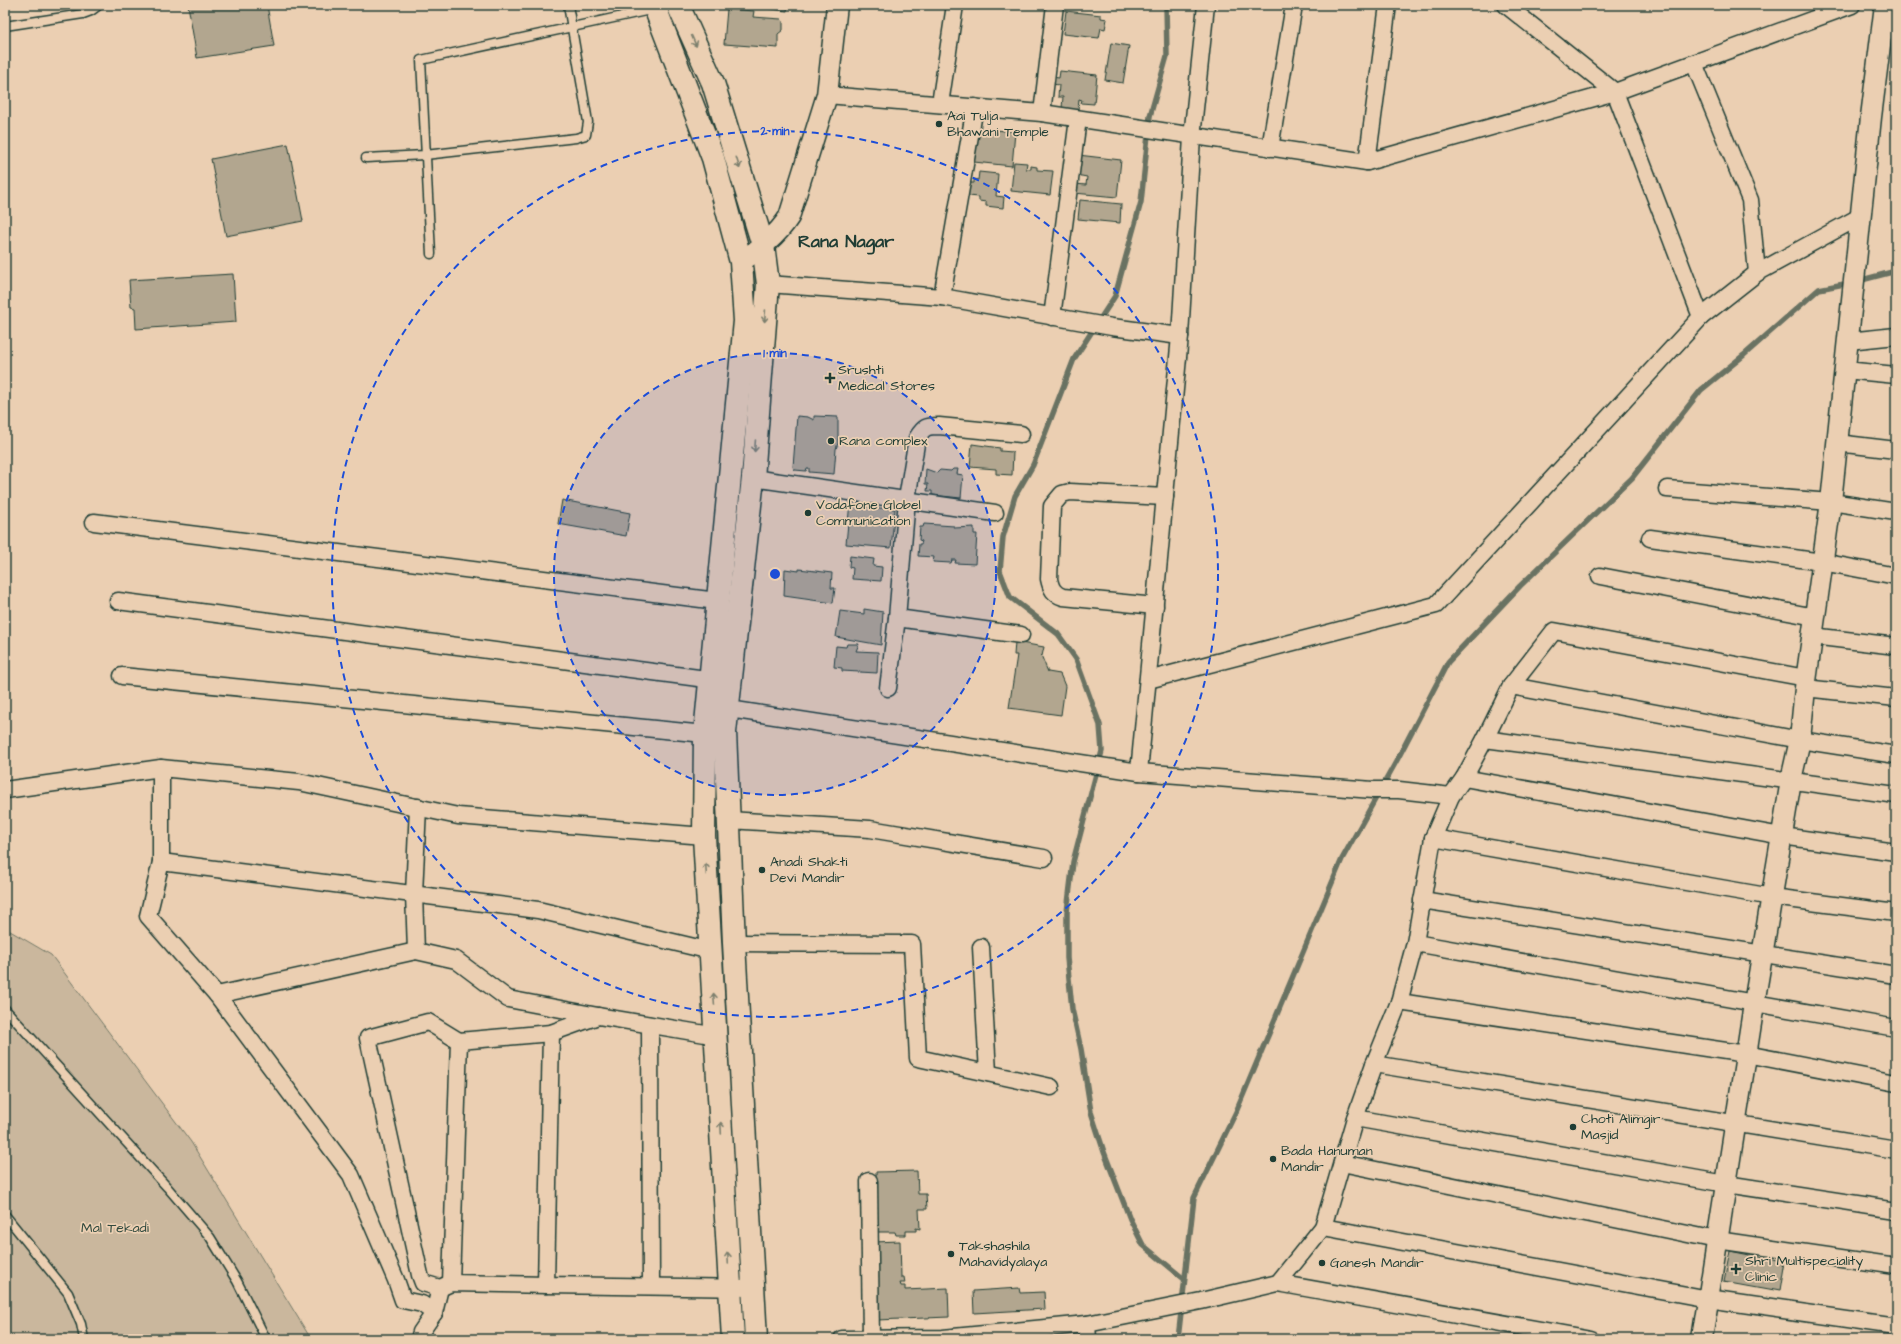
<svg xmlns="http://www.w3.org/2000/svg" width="1901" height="1344" font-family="'Architects Daughter',sans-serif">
	<rect width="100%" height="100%" fill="#ebcfb2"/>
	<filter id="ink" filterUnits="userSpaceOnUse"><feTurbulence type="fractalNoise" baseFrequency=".025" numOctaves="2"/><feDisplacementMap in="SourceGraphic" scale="8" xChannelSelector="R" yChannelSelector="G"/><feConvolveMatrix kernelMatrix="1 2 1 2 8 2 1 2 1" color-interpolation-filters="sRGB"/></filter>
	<g filter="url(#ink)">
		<!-- green -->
		<polygon fill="#cab79d" stroke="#747a68" points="5,928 51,955 191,1142 311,1339 5,1339"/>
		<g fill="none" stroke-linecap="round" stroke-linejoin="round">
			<!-- stream -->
			<g stroke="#697262" stroke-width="5.5">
				<polyline points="1166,5 1167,56 1150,116 1141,202 1115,296 1074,359 1033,465 1015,496 1003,537 1000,571 1010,597 1058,634 1076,659 1100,725 1102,751 1073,862 1067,912 1067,958 1072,1009 1081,1049 1091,1112 1104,1152 1130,1219 1143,1245 1184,1279"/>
				<polyline points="1858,281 1896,271"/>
				<polyline points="1178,1339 1194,1198 1236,1112 1342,859 1397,760 1448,662 1520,586 1632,478 1701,390 1744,355 1819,289 1849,283"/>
			</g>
		</g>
		<!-- building -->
		<g fill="#b2a68f" stroke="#1f3d34">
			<polygon points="188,5 267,5 274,46 197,58"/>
			<polygon points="750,5 788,5 787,11 749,6"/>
			<polygon points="727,9 754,11 753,17 781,19 783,21 783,30 778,34 778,48 724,44"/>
			<polygon points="1066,11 1101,15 1101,18 1107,19 1105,29 1101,28 1099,38 1063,34"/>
			<polygon points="1111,43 1129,46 1123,83 1105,80"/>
			<polygon points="1060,71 1097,75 1094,104 1081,103 1082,100 1079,99 1078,110 1062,108 1063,97 1058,97 1059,85 1051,84 1052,77 1059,78"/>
			<polygon points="977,128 1015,132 1012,166 974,162"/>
			<polygon points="288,144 303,221 226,236 211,159"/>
			<polygon points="1078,155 1121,160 1117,197 1074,193 1075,184 1086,185 1087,177 1076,175"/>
			<polygon points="1014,162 1027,163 1026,169 1031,169 1031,166 1037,167 1037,170 1053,171 1050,195 1011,191"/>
			<polygon points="979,172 998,174 996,196 1004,197 1003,208 986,206 986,202 979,201 979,197 968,196 969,183 974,183 974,179 978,180"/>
			<polygon points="1080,200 1121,204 1120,223 1078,219"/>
			<polygon points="233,274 236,322 136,329 135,308 131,307 129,280"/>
			<polygon points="797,416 808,417 814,420 814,416 838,417 838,443 836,449 834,474 809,472 809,468 807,468 806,471 795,470 793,467"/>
			<polygon points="972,444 1000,448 1000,451 1013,452 1012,475 996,474 996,469 970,467"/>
			<polygon points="926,469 937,473 940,470 951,471 953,469 958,469 957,474 963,475 961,498 932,495 932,491 927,491 928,484 925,484"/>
			<polygon points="562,500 630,513 626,536 558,524"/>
			<polygon points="850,502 863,503 864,507 895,509 891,548 846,544"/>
			<polygon points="924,524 954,526 954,528 974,527 974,534 977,534 975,564 955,563 956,560 952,560 951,563 933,562 934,557 918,556 919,544 921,544 922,541 919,540 920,527 923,527"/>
			<polygon points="850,556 874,559 873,566 882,567 881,581 852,579 853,568 849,567"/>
			<polygon points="785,569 799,571 799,569 832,573 831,588 835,588 833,603 784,596"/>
			<polygon points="864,609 883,612 881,645 836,637 840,611 864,614"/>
			<polygon points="1015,642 1044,647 1042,656 1041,655 1048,672 1060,674 1065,686 1061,715 1009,708 1017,655 1014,655"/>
			<polygon points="847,644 859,644 856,651 878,652 877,673 842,671 842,668 834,667 836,646 846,647"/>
			<polygon points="917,1171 918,1194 926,1194 927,1209 919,1209 920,1229 916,1228 916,1231 906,1231 906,1235 896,1235 895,1232 878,1232 876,1172"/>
			<polygon points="900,1241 901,1277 904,1277 905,1283 900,1283 901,1286 905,1286 905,1290 948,1288 949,1317 877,1320 874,1242"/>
			<polygon points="1730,1251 1784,1262 1779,1292 1724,1282"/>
			<polygon points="1019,1288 1020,1293 1044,1292 1045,1309 974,1313 973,1291"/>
			<polygon points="1133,1336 1133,1339 1104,1339"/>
		</g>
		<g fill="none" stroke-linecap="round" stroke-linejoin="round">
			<defs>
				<g id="service">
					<polyline points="5,26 83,14 91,11 99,5"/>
					<polyline points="366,158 425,155 576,138 586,135 588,122 568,5"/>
					<polyline points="431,254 421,60 655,9"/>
					<polyline points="5,1009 167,1187 210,1237 237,1281 266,1339"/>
					<polyline points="5,1215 68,1293 81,1324 84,1339"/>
				</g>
				<g id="minor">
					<polyline points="1506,5 1615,92 1701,317"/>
					<polyline points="1694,63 1750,200 1757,273"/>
					<polyline points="827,95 1042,113 1367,162 1615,92 1852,5"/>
					<polyline points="940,104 955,5"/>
					<polyline points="1042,113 1055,5"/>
					<polyline points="1270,148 1294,5"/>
					<polyline points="1367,162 1388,5"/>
					<polyline points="768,284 942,297 1112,327 1180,336"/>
					<polyline points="942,297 975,107"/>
					<polyline points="1052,317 1078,119"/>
					<polyline points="1848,341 1896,336"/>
					<polyline points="1845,370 1896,375"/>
					<path d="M1021 434 939 426C926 426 924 427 917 438L907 499 897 618 1021 635"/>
					<polyline points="1837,443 1896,450"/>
					<polyline points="753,478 995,513"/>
					<polyline points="1667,489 1831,502 1896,512"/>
					<polyline points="94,522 717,601"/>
					<polyline points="1650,538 1822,562 1896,576"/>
					<polyline points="1600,576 1815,617"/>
					<polyline points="118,601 721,681"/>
					<path d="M1155 606 1063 597C1054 594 1051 589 1049 579L1052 506 1062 494 1070 492 1165 497"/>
					<polyline points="1812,636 1896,646"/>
					<polyline points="122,676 705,734"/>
					<polyline points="1148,680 1436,605 1701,317 1757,273 1861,216"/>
					<polyline points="1511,686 1800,740 1896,755"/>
					<polyline points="888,688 897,618"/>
					<polyline points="1805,688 1896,698"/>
					<polyline points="716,707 1139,772 1373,790 1399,790 1451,796"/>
					<polyline points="1485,739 1896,795"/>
					<polyline points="161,768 161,862"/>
					<polyline points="1139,772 1180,336 1192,137 1206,5"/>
					<polyline points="1464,778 1782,836 1896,852"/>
					<polyline points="5,790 161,768 299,782 458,816 704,836"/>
					<polyline points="729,820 870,829 1044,858"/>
					<polyline points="1433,838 1772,897 1896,913"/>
					<polyline points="1422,900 1896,975"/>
					<polyline points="734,943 912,944 918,1058 1051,1087"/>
					<polyline points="1415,943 1896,1028"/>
					<polyline points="981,947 988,1073"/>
					<polyline points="416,951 414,894 418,807"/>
					<polyline points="217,995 416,951 456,960 508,999 598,1016 717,1036"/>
					<polyline points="1399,1002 1746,1054 1896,1083"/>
					<polyline points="650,1025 651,1286"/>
					<polyline points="551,1033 546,1285 753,1288"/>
					<polyline points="459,1041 428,1022 368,1038 420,1275 423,1283 440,1288 451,1283 546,1285"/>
					<polyline points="1374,1064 1896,1150"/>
					<polyline points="1355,1118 1726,1184 1896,1210"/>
					<polyline points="1342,1163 1717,1240 1896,1266"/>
					<polyline points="869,1181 871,1339"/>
					<polyline points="1323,1227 1708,1299 1896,1326"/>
					<polyline points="451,1283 459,1041 551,1033 598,1016"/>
					<polyline points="1278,1283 1323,1227 1355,1118 1374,1064 1399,1002 1415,943 1433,838 1451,796 1464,778 1485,739 1511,686 1554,631 1806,678"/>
					<polyline points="434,1313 422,1304 403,1300 396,1280 351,1175 217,995 148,916 161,862 538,910 711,951"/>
					<polyline points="1087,1324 1088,1339"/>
					<polyline points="419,1339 421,1332 434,1313 440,1288"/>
					<polyline points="842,1339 943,1338 1087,1324 1201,1301 1278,1283 1591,1339"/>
				</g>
				<g id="tertiary">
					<path d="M741 262C759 249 777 236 789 217L827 95 837 5"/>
					<polyline points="1702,1339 1754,1004 1791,780 1800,740 1805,688 1831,502 1871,117 1885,5"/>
				</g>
				<g id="primary">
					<polyline points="654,5 713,158 741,262 745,321 705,734 704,836 733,1339"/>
					<polyline points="678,5 713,83 763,245 768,284 753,478 725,732 734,943 756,1339"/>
				</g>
			</defs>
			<!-- service casing -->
			<use href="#service" stroke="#1f3d34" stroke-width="11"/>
			<!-- minor casing -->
			<use href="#minor" stroke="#1f3d34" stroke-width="19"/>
			<!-- tertiary casing -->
			<use href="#tertiary" stroke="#1f3d34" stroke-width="23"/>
			<!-- primary casing -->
			<use href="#primary" stroke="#1f3d34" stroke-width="25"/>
			<!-- service -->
			<use href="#service" stroke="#ebcfb2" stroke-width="8"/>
			<!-- minor -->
			<use href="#minor" stroke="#ebcfb2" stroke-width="16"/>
			<!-- tertiary -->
			<use href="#tertiary" stroke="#ebcfb2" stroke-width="20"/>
			<!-- primary -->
			<use href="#primary" stroke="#ebcfb2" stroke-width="22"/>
		</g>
		<!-- one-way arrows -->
		<defs><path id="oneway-shaft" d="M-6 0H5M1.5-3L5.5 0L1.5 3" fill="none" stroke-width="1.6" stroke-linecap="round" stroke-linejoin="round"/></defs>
		<g stroke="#7b7f6d">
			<use href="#oneway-shaft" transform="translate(694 41) rotate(66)"/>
			<use href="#oneway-shaft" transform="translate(738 163) rotate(73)"/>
			<use href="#oneway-shaft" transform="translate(765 316) rotate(94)"/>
			<use href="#oneway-shaft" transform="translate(755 446) rotate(94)"/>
			<use href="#oneway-shaft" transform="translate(706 869) rotate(-93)"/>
			<use href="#oneway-shaft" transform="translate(714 999) rotate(-94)"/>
			<use href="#oneway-shaft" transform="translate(721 1128) rotate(-93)"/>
			<use href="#oneway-shaft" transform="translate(728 1258) rotate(-93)"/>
		</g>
	</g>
	<!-- distance rings -->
	<circle cx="775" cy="574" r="221" fill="#1d4ed8" fill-opacity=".12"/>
	<g fill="none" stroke="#1d4ed8" stroke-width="2" stroke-dasharray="7 5">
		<circle cx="775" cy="574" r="221"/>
		<circle cx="775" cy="574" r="443"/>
	</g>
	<!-- markers -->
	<g fill="#1f3d34" stroke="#ebcfb2" stroke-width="1.5">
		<circle cx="939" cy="124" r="4"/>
		<path d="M828 372h4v4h4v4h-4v4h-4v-4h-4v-4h4z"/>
		<circle cx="831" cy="441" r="4"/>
		<circle cx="808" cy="513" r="4"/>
		<circle cx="762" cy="870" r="4"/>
		<circle cx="1573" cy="1127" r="4"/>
		<circle cx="1273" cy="1159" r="4"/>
		<circle cx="951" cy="1254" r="4"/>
		<circle cx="1322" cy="1263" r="4"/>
		<path d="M1734 1263h4v4h4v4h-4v4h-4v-4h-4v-4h4z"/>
	</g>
	<g text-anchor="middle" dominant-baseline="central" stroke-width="3.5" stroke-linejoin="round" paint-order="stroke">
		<!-- poi labels -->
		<g font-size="14" fill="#1f3d34" stroke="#ebcfb2" text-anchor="start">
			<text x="947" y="116">Aai Tulja<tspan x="947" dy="16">Bhawani Temple</tspan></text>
			<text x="838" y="370">Srushti<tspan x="838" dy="16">Medical Stores</tspan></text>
			<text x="839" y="441">Rana complex</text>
			<text x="816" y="505">Vodafone Globel<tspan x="816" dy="16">Communication</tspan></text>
			<text x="770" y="862">Anadi Shakti<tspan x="770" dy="16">Devi Mandir</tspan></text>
			<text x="1581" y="1119">Choti Alimgir<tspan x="1581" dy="16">Masjid</tspan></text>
			<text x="1281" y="1151">Bada Hanuman<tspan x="1281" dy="16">Mandir</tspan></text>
			<text x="959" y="1246">Takshashila<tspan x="959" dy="16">Mahavidyalaya</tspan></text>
			<text x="1745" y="1261">Shri Multispeciality<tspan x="1745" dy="16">Clinic</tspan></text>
			<text x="1330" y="1263">Ganesh Mandir</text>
		</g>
		<!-- park labels -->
		<g font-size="14" fill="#30493e" stroke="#ebcfb2">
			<text x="115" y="1228">Mal Tekadi</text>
		</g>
		<!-- district labels -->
		<g font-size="18" font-weight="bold" fill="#1f3d34" stroke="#ebcfb2">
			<text x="846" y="241">Rana Nagar</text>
		</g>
	</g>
	<circle cx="775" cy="574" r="6" fill="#1d4ed8" stroke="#ebcfb2" stroke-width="2"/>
	<g font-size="12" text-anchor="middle" font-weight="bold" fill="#1d4ed8" stroke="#ebcfb2" stroke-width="3.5" stroke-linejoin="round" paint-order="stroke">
		<text x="775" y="135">2 min</text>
		<text x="775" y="357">1 min</text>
	</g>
	<!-- margin -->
	<rect width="1901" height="1344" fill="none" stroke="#ebcfb2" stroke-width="20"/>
	<rect x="10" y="10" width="1881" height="1324" fill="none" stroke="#1f3d34" stroke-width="1.5" filter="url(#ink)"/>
</svg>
